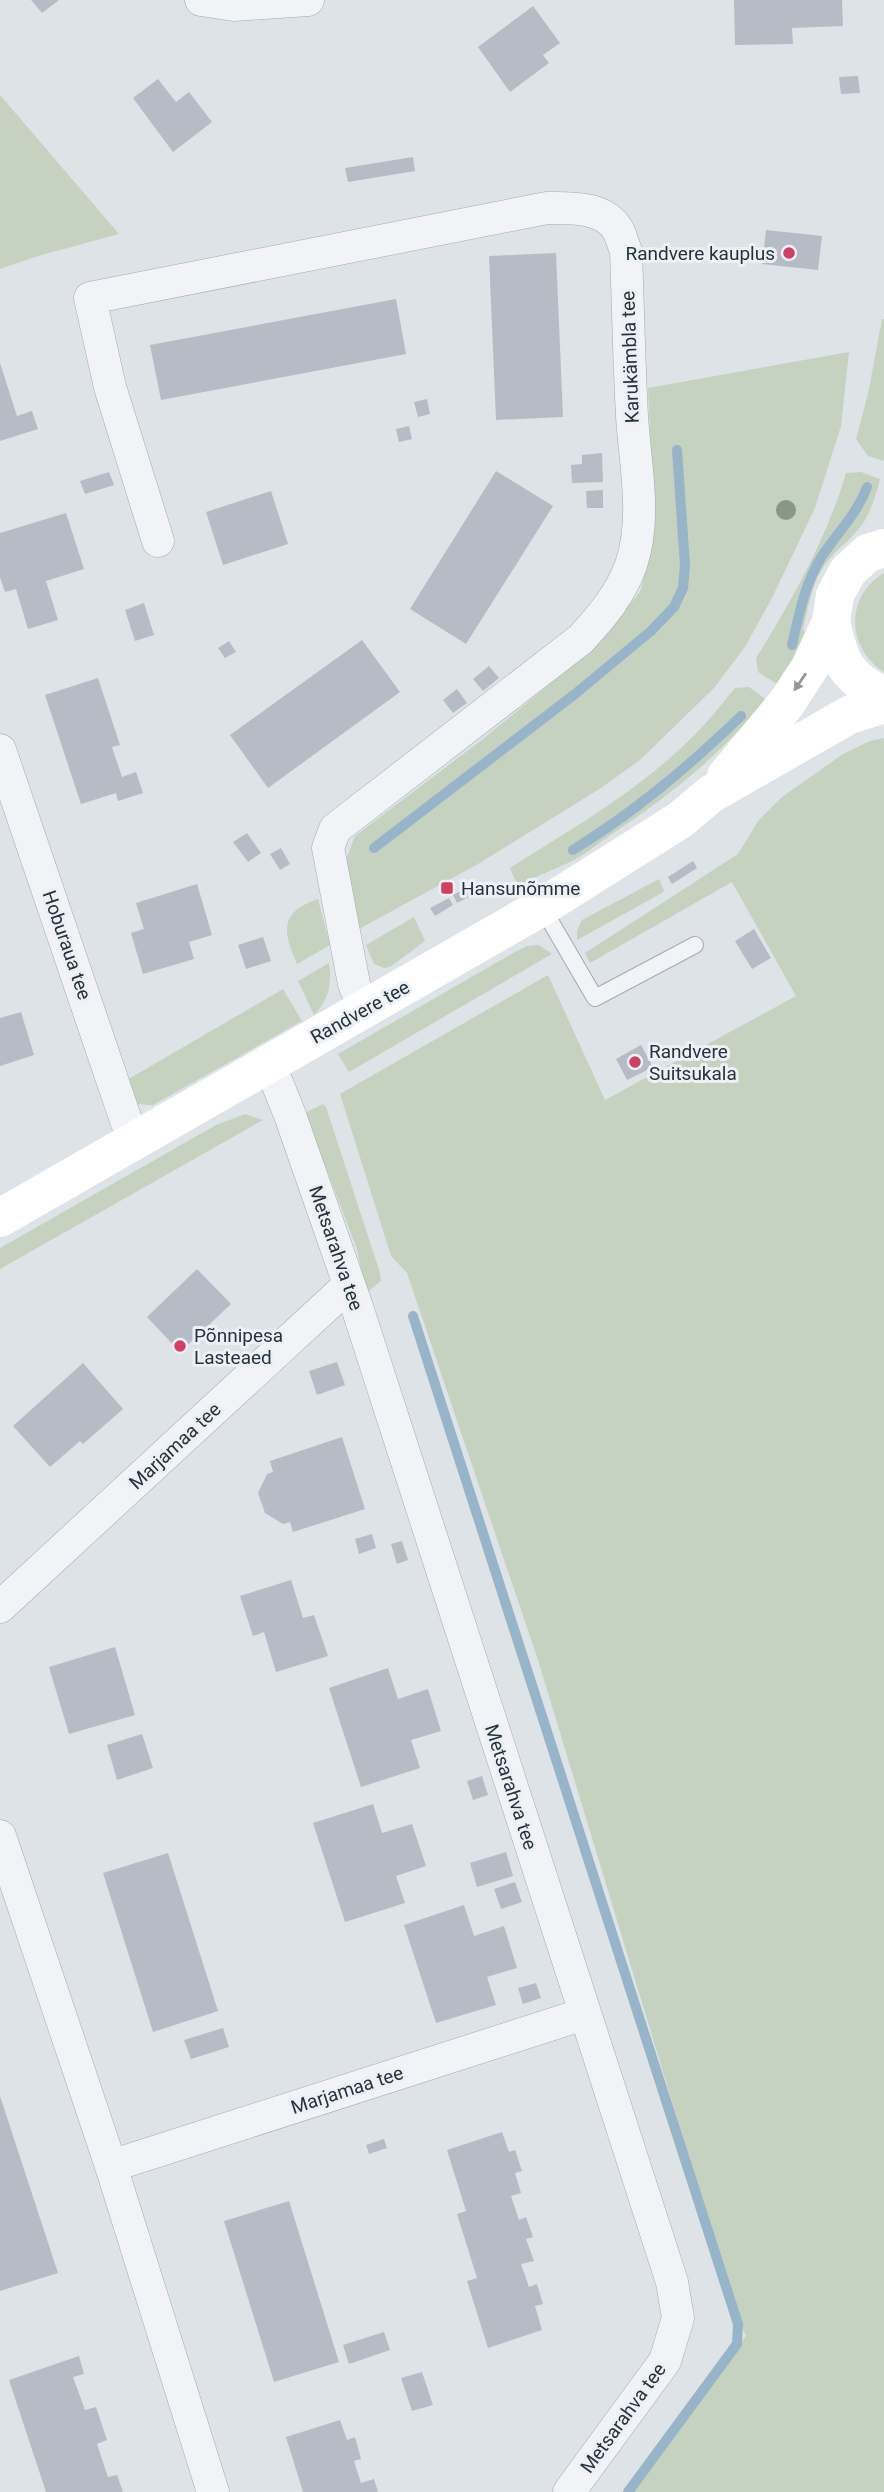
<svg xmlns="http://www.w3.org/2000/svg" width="884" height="2492" font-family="Roboto,sans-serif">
	<rect width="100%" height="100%" fill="#dee3e8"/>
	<!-- green -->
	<g fill="#c5d2bf">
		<polygon points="0,95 119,234 38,256 0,269"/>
		<polygon points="882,319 884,319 884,461 868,456 856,439 868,394"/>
		<polygon points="849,352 841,426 815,508 772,598 745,647 714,688 640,760 601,788 478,864 359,929 344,865 355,836 483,739 580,659 618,619 640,592 650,553 652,477 648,388"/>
		<path d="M861 472 880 479C876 495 871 512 862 525 849 542 832 552 821 571 811 588 808 609 803 629L806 632 805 643 777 684 758 672 756 658C790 604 828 536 846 473Z"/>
		<path d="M884 573V672C846 648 845 596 884 573Z"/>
		<path d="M749 687 765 699C724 753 669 796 612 834 599 843 586 854 572 861 554 870 536 876 518 886L510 868C568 831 631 795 681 748 701 730 718 709 735 688Z"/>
		<polygon points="884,738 884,2492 625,2492 746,2336 737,2316 538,1660 407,1273 391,1256 340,1094 548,975 605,1100 796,996 732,882 590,963 585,953 738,854 758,821 782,797 843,754 870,741"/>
		<polygon points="659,879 664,891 662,893 577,940 577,931 582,920"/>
		<path d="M318 899 330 945 297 964C282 930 280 912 318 899Z"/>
		<polygon points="414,917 425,941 390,967 384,968 374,964 366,945"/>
		<polygon points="539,945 552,954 349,1072 338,1054 513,953 527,946"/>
		<path d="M329 963C332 983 329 1000 314 1015L298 981Z"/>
		<polygon points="283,989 302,1021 153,1105 137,1104 120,1084"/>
		<polygon points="323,1104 326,1107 380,1273 381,1281 366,1293 357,1249 305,1113"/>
		<polygon points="245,1114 263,1120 0,1269 0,1248 216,1125"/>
	</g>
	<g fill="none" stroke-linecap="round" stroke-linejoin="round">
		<!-- stream -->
		<g stroke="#98b4c9" stroke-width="10">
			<path d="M792 645C799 614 805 583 822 556 838 532 857 514 867 487"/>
			<polyline points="374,848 575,694 651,631 674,607 683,588 685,565 677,450"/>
			<path d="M573 850C636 811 688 767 741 716"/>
			<polyline points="413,1316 738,2324 737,2344 628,2492"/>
		</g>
	</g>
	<!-- building -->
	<g fill="#b5bcc5">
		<polygon points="31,0 59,0 42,13"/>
		<polygon points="734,0 842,0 843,26 792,28 793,44 735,45"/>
		<polygon points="533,6 560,43 543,55 549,63 510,92 478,47"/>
		<polygon points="858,76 860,93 841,94 839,77"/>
		<polygon points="158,79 176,102 189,92 212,122 173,152 133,98"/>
		<polygon points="413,157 415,171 348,182 345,168"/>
		<polygon points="766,230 822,236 818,270 762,264"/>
		<polygon points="556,253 563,417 496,420 489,256"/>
		<polygon points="396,299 406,354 161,400 150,345"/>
		<polygon points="0,363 17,416 32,411 38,429 0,441"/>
		<polygon points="427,399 430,414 418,417 414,402"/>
		<polygon points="409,426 412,439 399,442 396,429"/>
		<polygon points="602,453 603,482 572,483 571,465 582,464 582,455"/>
		<polygon points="496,471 553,506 466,644 410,609"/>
		<polygon points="109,472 114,485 85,494 80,481"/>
		<polygon points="603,490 603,508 587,508 586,491"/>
		<polygon points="271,491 288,544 223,565 206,512"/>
		<polygon points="66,513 84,569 46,581 58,620 28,629 16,589 5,592 0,577 0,533"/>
		<polygon points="144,603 154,635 135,641 125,610"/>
		<polygon points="362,640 400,692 268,788 230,735"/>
		<polygon points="229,641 236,652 225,658 218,648"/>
		<polygon points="489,666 499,678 483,691 473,679"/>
		<polygon points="98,678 120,745 112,747 122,777 136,772 143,793 118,801 116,793 81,804 45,695"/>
		<polygon points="457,689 467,703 453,713 443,700"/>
		<polygon points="247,833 261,853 248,862 233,842"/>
		<polygon points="281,848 290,864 280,870 270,854"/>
		<polygon points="693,861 697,868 672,884 668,877"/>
		<polygon points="197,884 212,935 189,942 194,959 143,974 131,933 144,929 136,903"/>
		<polygon points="472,885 476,893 457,903 453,895"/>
		<polygon points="449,898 453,905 435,916 430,908"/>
		<polygon points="754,929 771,958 752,969 735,941"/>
		<polygon points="263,937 271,961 246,969 238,945"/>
		<polygon points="21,1012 34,1055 0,1066 0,1018"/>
		<polygon points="641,1045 653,1067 627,1080 616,1059"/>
		<polygon points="197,1269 231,1304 180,1352 147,1317"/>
		<polygon points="337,1362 345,1385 317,1395 309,1371"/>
		<polygon points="83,1363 123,1409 83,1444 80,1441 50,1467 13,1426"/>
		<polygon points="342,1437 365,1509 293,1532 290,1522 283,1524 265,1513 258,1493 267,1474 273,1472 270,1461"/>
		<polygon points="372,1534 376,1548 359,1554 355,1539"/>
		<polygon points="402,1541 408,1560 397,1564 391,1544"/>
		<polygon points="291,1580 303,1618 314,1615 328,1656 276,1672 264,1632 253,1636 240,1596"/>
		<polygon points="115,1647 135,1715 69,1734 49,1667"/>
		<polygon points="388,1668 398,1699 428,1689 441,1731 411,1740 420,1768 361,1787 329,1688"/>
		<polygon points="142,1734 153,1768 117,1780 107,1745"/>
		<polygon points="482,1776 488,1795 473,1800 467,1781"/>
		<polygon points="373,1804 382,1833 412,1824 426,1866 396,1876 405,1903 345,1922 313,1823"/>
		<polygon points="506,1852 513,1876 477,1887 470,1863"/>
		<polygon points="168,1853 218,2011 153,2032 103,1873"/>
		<polygon points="515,1882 522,1902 501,1909 494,1889"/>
		<polygon points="464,1905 474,1936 504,1926 517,1968 487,1977 496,2005 436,2023 404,1925"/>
		<polygon points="536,1983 541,1998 523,2004 518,1988"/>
		<polygon points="223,2028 229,2047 191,2059 184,2040"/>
		<polygon points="0,2096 58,2273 0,2291"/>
		<polygon points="502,2132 509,2152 515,2150 522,2171 515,2173 521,2193 511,2196 519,2220 526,2217 533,2237 526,2239 534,2261 521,2264 529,2287 537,2284 543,2304 535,2306 542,2330 488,2348 467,2281 477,2278 457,2214 466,2211 447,2150"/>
		<polygon points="384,2139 387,2148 369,2154 366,2145"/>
		<polygon points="289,2201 339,2362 274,2382 224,2221"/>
		<polygon points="384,2332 390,2350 349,2364 343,2345"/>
		<polygon points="79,2356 84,2374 73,2377 85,2410 96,2407 107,2440 97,2444 108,2477 117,2475 123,2492 46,2492 9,2380"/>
		<polygon points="422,2372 433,2405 412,2411 401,2378"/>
		<polygon points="340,2420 347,2440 355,2437 361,2459 354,2461 361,2483 374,2479 378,2492 303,2492 286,2437"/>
	</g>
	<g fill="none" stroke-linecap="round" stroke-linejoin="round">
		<defs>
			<polyline id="lane" points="542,907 595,998 695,945"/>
			<g id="street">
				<polyline points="201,0 234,5 308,0"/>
				<path d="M158 541 110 387 90 298 547 208C571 208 604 206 618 230 621 236 623 244 626 251 628 306 629 361 632 416 635 465 647 518 631 565 620 595 602 616 581 639L335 829 328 848 354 984 365 1010"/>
				<polyline points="0,750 133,1141"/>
				<polyline points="269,1063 290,1115 357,1307 672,2282 678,2318 665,2361 569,2492"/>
				<polyline points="0,1607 349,1285"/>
				<polyline points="0,1836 111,2166 213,2492"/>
				<polyline points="111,2166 584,2014"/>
			</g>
		</defs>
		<!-- lane casing -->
		<use href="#lane" stroke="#a3aab2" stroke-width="18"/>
		<!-- street casing -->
		<use href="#street" stroke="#a3aab2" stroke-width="33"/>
		<!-- lane -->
		<use href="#lane" stroke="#f1f3f6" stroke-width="16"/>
		<!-- street -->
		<use href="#street" stroke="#f1f3f6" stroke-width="32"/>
		<!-- secondary -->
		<g stroke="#fff" stroke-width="38">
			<path d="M831 622C840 662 845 677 884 696"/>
			<polyline points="726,776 786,704 810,667 831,622 835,595 848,571 868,553 884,548"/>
			<polyline points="0,1218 542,907 680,820 711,794 849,715 884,704"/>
		</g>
	</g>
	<!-- trees -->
	<circle fill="#879885" cx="786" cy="510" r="10"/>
	<!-- one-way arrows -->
	<defs><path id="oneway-solid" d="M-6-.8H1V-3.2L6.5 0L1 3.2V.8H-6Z" transform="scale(1.75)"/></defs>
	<use fill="#93989f" href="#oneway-solid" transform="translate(800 682) rotate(124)"/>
	<!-- markers -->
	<g fill="#d13f62" stroke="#edf1f5" stroke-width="2.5">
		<circle cx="789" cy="253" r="7"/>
		<rect x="440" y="881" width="14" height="14" rx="3.5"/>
		<circle cx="635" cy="1062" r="7"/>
		<circle cx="180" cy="1346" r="7"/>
	</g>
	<g text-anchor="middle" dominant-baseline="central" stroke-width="6" stroke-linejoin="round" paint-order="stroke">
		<!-- poi labels -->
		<g font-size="19" fill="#27323f" stroke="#edf1f5" text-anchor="start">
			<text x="775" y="253" text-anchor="end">Randvere kauplus</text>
			<text x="461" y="888">Hansunõmme</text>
			<text x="649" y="1051">Randvere<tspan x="649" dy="22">Suitsukala</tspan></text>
			<text x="194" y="1335">Põnnipesa<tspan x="194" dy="22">Lasteaed</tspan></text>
		</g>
		<!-- street labels -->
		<g font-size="19" fill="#27323f" stroke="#edf1f5">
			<text transform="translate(630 357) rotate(-92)">Karukämbla tee</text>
			<text transform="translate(67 945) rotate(71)">Hoburaua tee</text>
			<text transform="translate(360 1012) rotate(-29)">Randvere tee</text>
			<text transform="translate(336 1248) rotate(71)">Metsarahva tee</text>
			<text transform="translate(175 1446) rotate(-43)">Marjamaa tee</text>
			<text transform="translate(511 1787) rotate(72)">Metsarahva tee</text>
			<text transform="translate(347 2090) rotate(-18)">Marjamaa tee</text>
			<text transform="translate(623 2418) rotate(-54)">Metsarahva tee</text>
		</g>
	</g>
</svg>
